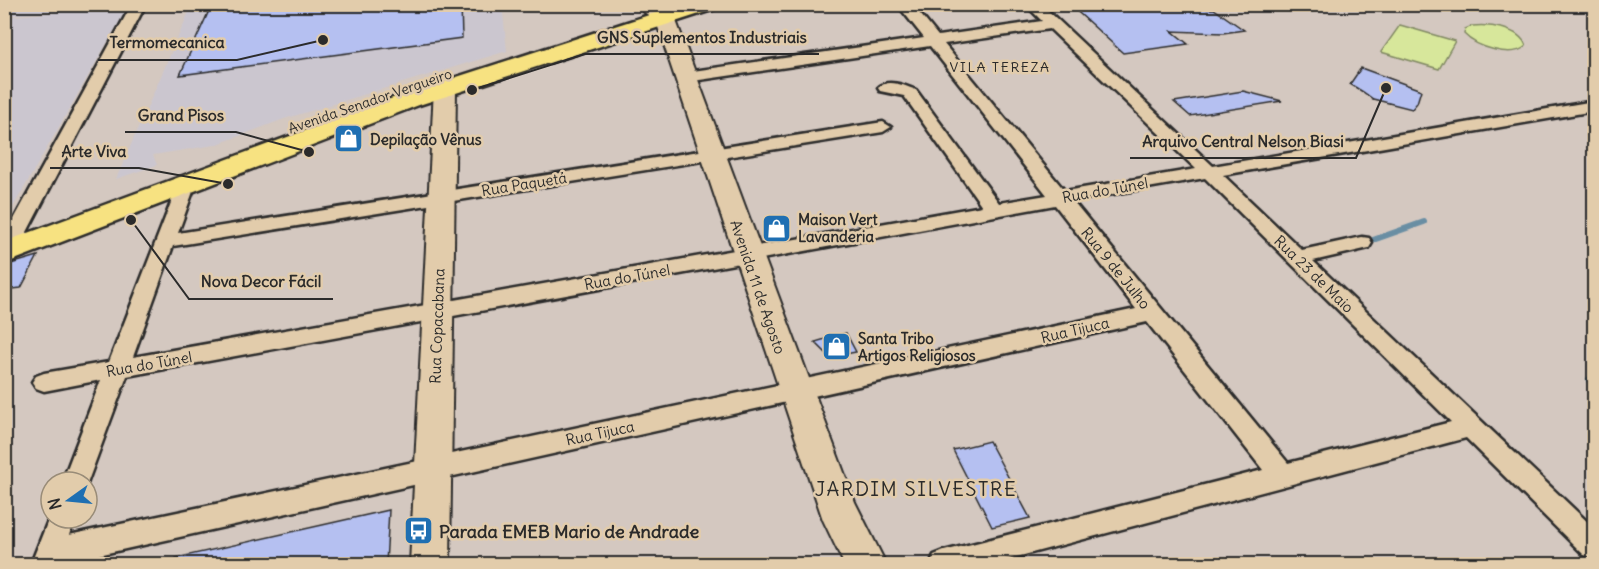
<svg xmlns="http://www.w3.org/2000/svg" width="1599" height="569" font-family="Delius,sans-serif">
	<rect width="100%" height="100%" fill="#d4c8c0"/>
	<filter id="ink" filterUnits="userSpaceOnUse"><feTurbulence type="fractalNoise" baseFrequency=".0167" numOctaves="2"/><feDisplacementMap in="SourceGraphic" scale="12" xChannelSelector="R" yChannelSelector="G"/><feConvolveMatrix kernelMatrix="1 2 1 2 8 2 1 2 1" color-interpolation-filters="sRGB"/></filter>
	<g filter="url(#ink)">
		<!-- built -->
		<g fill="#cbc6cf">
			<polygon points="5,4 105,4 105,5 5,16"/>
			<polygon points="129,5 5,221 5,17"/>
			<polygon points="192,5 502,5 507,51 284,119 215,145 153,155 157,165 116,179"/>
		</g>
		<!-- green -->
		<g fill="#d7e79b" stroke="#818963" stroke-width="1.5">
			<polygon points="1400,25 1455,41 1439,69 1381,52"/>
			<path d="M1472 26C1489 24 1520 28 1526 46 1512 59 1476 47 1464 34L1465 29Z"/>
		</g>
		<g fill="none" stroke-linecap="round" stroke-linejoin="round">
			<!-- stream-far1 -->
			<polyline stroke="#698ea3" stroke-width="6" points="1373,240 1424,222"/>
			<!-- stream -->
			<polyline stroke="#698ea3" stroke-width="8" points="1590,380 1594,379"/>
		</g>
		<!-- building -->
		<g fill="#b5c0f1" stroke="#2b2b2b" stroke-width="1.5">
			<polygon points="212,4 461,4 462,38 180,75"/>
			<polygon points="1069,4 1201,4 1207,9 1214,9 1244,30 1223,33 1172,31 1188,44 1123,53"/>
			<polygon points="1361,68 1421,90 1417,103 1412,109 1373,99 1363,92 1350,84"/>
			<polygon points="1243,91 1282,101 1190,116 1174,102"/>
			<polygon points="38,256 21,288 4,290 4,266"/>
			<polygon points="846,333 856,352 830,357 815,342"/>
			<polygon points="989,441 1030,518 992,527 953,450"/>
			<polygon points="389,510 386,564 176,564 176,558"/>
		</g>
		<g fill="none" stroke-linecap="round" stroke-linejoin="round">
			<defs>
				<g id="street">
					<polygon points="132,4 146,4 27,232 33,247 30,252 16,252 7,232"/>
					<path d="M897 4H912L938 36 1042 21 1025 4H1041L1213 166 1594 101V111L1223 175 1302 250 1362 237 1369 238 1372 243 1369 248 1313 261 1594 528V558L1584 555 1466 438 990 564H930L934 555 944 551 1263 470 1147 322 58 564H34L32 561 51 513V518H75L69 535 1136 309 1055 205 127 376 87 484 62 482 101 380 44 391 36 388 32 382 36 376 44 373 109 362 179 182H193L195 186 178 233 883 122 891 127 883 132 173 246 133 357 982 206 904 96 880 91 878 88C887 78 904 85 916 90L999 203 1047 195 930 46 686 82 678 77 686 72 924 38ZM1050 29 1196 169 1065 191 944 44ZM1205 178 1451 422 1288 463 1073 201Z"/>
				</g>
				<g id="secondary">
					<polygon points="653,5 672,14 675,18 855,502 886,564 844,564 823,520 656,21 643,11 646,7"/>
					<polygon points="445,81 453,83 456,88 450,564 410,564 434,88 437,83"/>
				</g>
				<polygon id="primary" points="683,4 718,4 715,9 419,105 4,264 4,242 401,95"/>
			</defs>
			<!-- street casing -->
			<use href="#street" stroke="#2b2b2b" stroke-width="5"/>
			<!-- secondary casing -->
			<use href="#secondary" stroke="#2b2b2b" stroke-width="4"/>
			<!-- primary casing -->
			<use href="#primary" stroke="#2b2b2b" stroke-width="5"/>
			<!-- street -->
			<use href="#street" fill="#e2ccab" fill-rule="evenodd"/>
			<!-- secondary -->
			<use href="#secondary" fill="#e2ccab" fill-rule="evenodd"/>
			<!-- primary -->
			<use href="#primary" fill="#f7e281" fill-rule="evenodd"/>
		</g>
	</g>
	<!-- icons -->
	<defs>
		<symbol id="shop-square" viewBox="-11 -11 22 22"><rect x="-9" y="-9" width="18" height="18" rx="4" fill="#1f6fb2" stroke="#e2ccab"/><path d="M-5-2.5h2.3a2.7 3.5 0 0 1 5.4 0H5L5.5 6h-11ZM-1.5-2.5h3a1.5 2.3 0 0 0-3 0Z" fill="#fff"/></symbol>
		<symbol id="bus-square" viewBox="-11 -11 22 22"><rect x="-9" y="-9" width="18" height="18" rx="4" fill="#1f6fb2" stroke="#e2ccab"/><path d="M-5-6H5V4H4V6H2V4H-2V6H-4V4H-5ZM-3.5-4V0h7V-4ZM-3.5 1.2v1.5H-2V1.2ZM2 1.2v1.5H3.5V1.2Z" fill="#fff"/></symbol>
	</defs>
	<g fill-rule="evenodd">
		<use href="#shop-square" x="332" y="122" width="33" height="33"/>
		<use href="#shop-square" x="760" y="212" width="33" height="33"/>
		<use href="#shop-square" x="820" y="330" width="33" height="33"/>
		<use href="#bus-square" x="402" y="514" width="33" height="33"/>
	</g>
	<g text-anchor="middle" dominant-baseline="central" stroke-width="5" stroke-linejoin="round" paint-order="stroke">
		<!-- far-neighbourhood labels -->
		<g font-size="14" letter-spacing="1.5" fill="#2b2b2b" stroke="#e2ccab">
			<text x="1000" y="67">VILA TEREZA</text>
		</g>
		<!-- far-street labels -->
		<g font-size="14" fill="#2b2b2b" stroke="#e2ccab">
			<text transform="translate(370 101) rotate(-19)">Avenida Senador Vergueiro</text>
		</g>
		<!-- poi labels -->
		<g font-size="15" font-weight="bold" fill="#2b2b2b" stroke="#e2ccab" text-anchor="start">
			<text x="370" y="139">Depilação Vênus</text>
			<text x="798" y="219">Maison Vert<tspan x="798" dy="17">Lavanderia</tspan></text>
			<text x="858" y="338">Santa Tribo<tspan x="858" dy="17">Artigos Religiosos</tspan></text>
		</g>
		<!-- street labels -->
		<g font-size="15" fill="#2b2b2b" stroke="#e2ccab">
			<text transform="translate(524 184) rotate(-9)">Rua Paquetá</text>
			<text transform="translate(1105 190) rotate(-10)">Rua do Túnel</text>
			<text transform="translate(1116 268) rotate(51)">Rua 9 de Julho</text>
			<text transform="translate(1314 274) rotate(44)">Rua 23 de Maio</text>
			<text transform="translate(627 277) rotate(-10)">Rua do Túnel</text>
			<text transform="translate(758 287) rotate(71)">Avenida 11 de Agosto</text>
			<text transform="translate(437 326) rotate(-88)">Rua Copacabana</text>
			<text transform="translate(1075 330) rotate(-13)">Rua Tijuca</text>
			<text transform="translate(149 364) rotate(-10)">Rua do Túnel</text>
			<text transform="translate(600 433) rotate(-12)">Rua Tijuca</text>
		</g>
		<!-- near-poi labels -->
		<g font-size="18" font-weight="bold" fill="#2b2b2b" stroke="#e2ccab" text-anchor="start">
			<text x="439" y="531">Parada EMEB Mario de Andrade</text>
		</g>
		<!-- near-neighbourhood labels -->
		<g font-size="20" letter-spacing="1.5" fill="#2b2b2b" stroke="#e2ccab">
			<text x="916" y="488">JARDIM SILVESTRE</text>
		</g>
	</g>
	<!-- callouts -->
	<path fill="none" stroke="#2b2b2b" stroke-width="2" d="M472 90L585 54H819M323 40L237 60H98M309 152L236 132H125M1386 88L1356 158H1130M228 184L139 168H50M131 220L189 299H333"/>
	<g fill="#2b2b2b" stroke="#e2ccab" stroke-width="2">
		<circle cx="472" cy="90" r="6"/>
		<circle cx="323" cy="40" r="6"/>
		<circle cx="309" cy="152" r="6"/>
		<circle cx="1386" cy="88" r="6"/>
		<circle cx="228" cy="184" r="6"/>
		<circle cx="131" cy="220" r="6"/>
	</g>
	<g font-size="16" text-anchor="middle" font-weight="bold" fill="#2b2b2b" stroke="#e2ccab" stroke-width="5" stroke-linejoin="round" paint-order="stroke">
		<text x="702" y="43">GNS Suplementos Industriais</text>
		<text x="167" y="48">Termomecanica</text>
		<text x="181" y="121">Grand Pisos</text>
		<text x="1243" y="147">Arquivo Central Nelson Biasi</text>
		<text x="94" y="157">Arte Viva</text>
		<text x="261" y="287">Nova Decor Fácil</text>
	</g>
	<!-- margin -->
	<rect width="1599" height="569" fill="none" stroke="#e2ccab" stroke-width="24"/>
	<rect x="12" y="12" width="1575" height="545" fill="none" stroke="#2b2b2b" stroke-width="2" filter="url(#ink)"/>
	<!-- north arrow -->
	<g transform="translate(69 500) rotate(255)"><circle r="28" fill="#e2ccab" stroke="#998c78" stroke-width="1.5"/>
	<path d="M0-4.5L10 22L0 15L-10 22Z" fill="#1f6fb2"/>
	<text y="-9" font-size="16" font-weight="bold" text-anchor="middle" fill="#2b2b2b">N</text>
	</g>
</svg>
